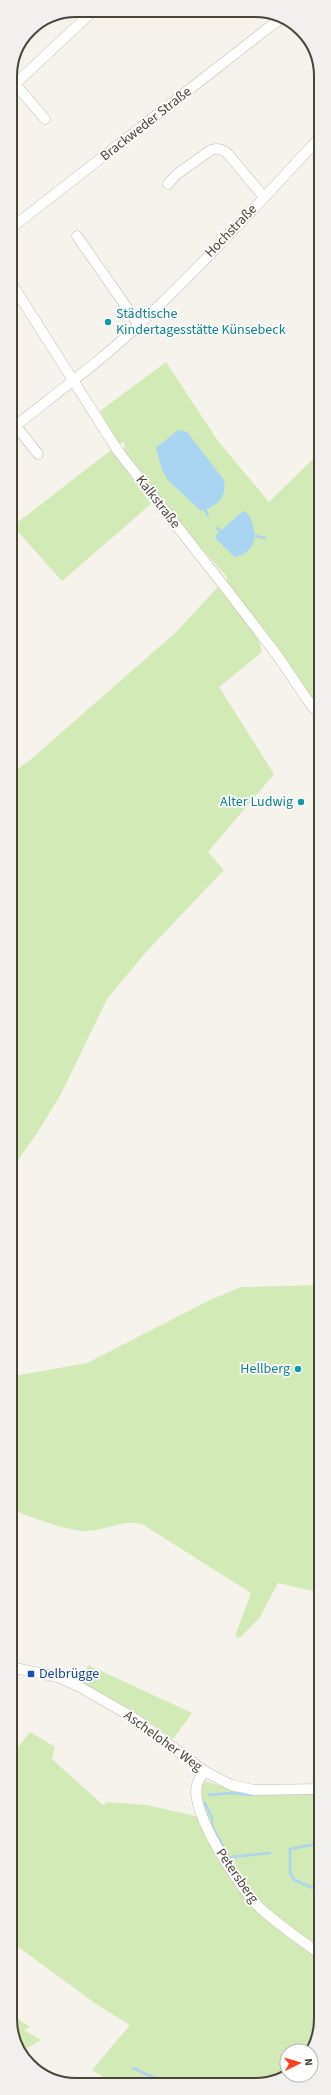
<svg xmlns="http://www.w3.org/2000/svg" width="331" height="2095" font-family="'Source Sans 3',sans-serif">
	<rect width="100%" height="100%" fill="#f6f3ec"/>
	<!-- green -->
	<g fill="#d2eab5">
		<polygon points="166,362 218,441 269,502 321,451 321,704 315,701 227,583 227,577 179,523 125,455 124,442 119,444 100,411"/>
		<polygon points="111,450 151,504 62,581 13,526"/>
		<polygon points="218,587 258,638 262,652 219,687 274,774 208,852 224,870 147,951 107,999 62,1092 38,1132 10,1171 10,774 29,761 175,633"/>
		<path d="M321 1285V1593L278 1583 260 1617 240 1638 235 1636 251 1593 142 1524C122 1519 108 1530 88 1531 68 1532 29 1516 10 1509V1371L14 1376 87 1363 210 1300 241 1287Z"/>
		<polygon points="88,1665 192,1713 173,1739 137,1713 83,1683"/>
		<polygon points="30,1732 55,1747 52,1759 103,1805 107,1802 147,1805 199,1817 216,1853 295,1941 321,1960 321,2019 308,2051 287,2051 287,2072 259,2085 113,2083 92,2070 130,2025 96,2004 10,1941 10,1741 19,1746"/>
		<path d="M205 1781 230 1789 321 1793V1953C302 1937 280 1923 263 1906 246 1889 186 1802 205 1781Z"/>
		<polygon points="10,2014 30,2027 24,2030 41,2040 22,2051 10,2023"/>
	</g>
	<!-- water -->
	<g fill="#a9d4f2">
		<path d="M178 430 187 432 224 480C227 497 217 507 201 511L167 479 162 470 156 448Z"/>
		<path d="M243 511C248 513 251 518 252 523 258 539 253 553 235 557L216 539V535Z"/>
	</g>
	<g fill="none" stroke-linecap="round" stroke-linejoin="round">
		<!-- stream -->
		<g stroke="#a9d4f2" stroke-width="2.5">
			<polyline points="205,510 208,515"/>
			<polyline points="217,528 220,531"/>
			<polyline points="255,536 265,538"/>
			<polyline points="311,1794 321,1794"/>
			<polyline points="209,1795 230,1793 252,1795"/>
			<polyline points="205,1803 212,1818 212,1826 223,1846"/>
			<polyline points="290,1849 290,1873 294,1880 321,1891"/>
			<polyline points="290,1849 321,1843"/>
			<polyline points="230,1857 270,1853"/>
			<polyline points="133,2068 168,2084"/>
		</g>
		<defs>
			<g id="minor">
				<polyline points="270,12 277,22"/>
				<polyline points="10,78 45,119"/>
				<polyline points="15,84 90,14"/>
				<path d="M168 184 177 174 211 150C218 148 222 149 228 154L264 197"/>
				<polyline points="10,229 281,18"/>
				<polyline points="77,236 139,325"/>
				<polyline points="10,281 118,451 224,586 277,655 313,708 321,711"/>
				<polyline points="10,304 20,297"/>
				<polyline points="16,426 38,454"/>
				<path d="M10 430C54 395 101 361 142 322 204 263 263 199 321 136"/>
				<polyline points="10,1667 58,1677 80,1687 134,1718 204,1771 231,1785 254,1790 321,1789"/>
				<path d="M204 1771C202 1775 198 1780 197 1785 189 1811 241 1890 260 1908 279 1925 301 1940 321 1955"/>
			</g>
		</defs>
		<!-- minor casing -->
		<use href="#minor" stroke="#c2bbae" stroke-width="11"/>
		<!-- minor -->
		<use href="#minor" stroke="#fff" stroke-width="10"/>
	</g>
	<!-- markers -->
	<g fill="#0f9aa8" stroke="#fff" stroke-width="1.5">
		<circle cx="108" cy="322" r="4"/>
		<circle cx="301" cy="802" r="4"/>
		<circle cx="298" cy="1369" r="4"/>
	</g>
	<rect fill="#1a4fb4" stroke="#fff" stroke-width="1.5" x="27" y="1670" width="8" height="8" rx="2"/>
	<g text-anchor="middle" dominant-baseline="central" stroke-width="3.5" stroke-linejoin="round" paint-order="stroke">
		<!-- street labels -->
		<g font-size="14" fill="#4b4439" stroke="#fff">
			<text transform="translate(146 124) rotate(-38)">Brackweder Straße</text>
			<text transform="translate(231 231) rotate(-46)">Hochstraße</text>
			<text transform="translate(158 502) rotate(52)">Kalkstraße</text>
			<text transform="translate(163 1741) rotate(36)">Ascheloher Weg</text>
			<text transform="translate(237 1876) rotate(55)">Petersberg</text>
		</g>
		<!-- culture labels -->
		<g font-size="14" fill="#0d838f" stroke="#fff" text-anchor="end">
			<text x="116" y="314" text-anchor="start">Städtische<tspan x="116" dy="16">Kindertagesstätte Künsebeck</tspan></text>
			<text x="293" y="802">Alter Ludwig</text>
			<text x="290" y="1369">Hellberg</text>
		</g>
		<!-- transit labels -->
		<g font-size="14" fill="#164399" stroke="#fff" text-anchor="start">
			<text x="39" y="1674">Delbrügge</text>
		</g>
	</g>
	<!-- crop -->
	<path d="M0 0H331V2095H0ZM76 17H255A59 59 0 0 1 314 76V2019A59 59 0 0 1 255 2078H76A59 59 0 0 1 17 2019V76A59 59 0 0 1 76 17Z" fill="#f1f0ef" fill-rule="evenodd"/>
	<path fill="none" stroke="#4b4439" stroke-width="2" d="M76 17H255A59 59 0 0 1 314 76V2019A59 59 0 0 1 255 2078H76A59 59 0 0 1 17 2019V76A59 59 0 0 1 76 17Z"/>
	<!-- north arrow -->
	<g transform="translate(299 2063) rotate(85)"><circle r="19" fill="#ffffff" stroke="#b7b4b0"/>
	<path d="M0-3L7 15L0 10L-7 15Z" fill="#fc3f1d"/>
	<text y="-6" font-size="11" font-weight="bold" text-anchor="middle" fill="#4b4439">N</text>
	</g>
</svg>
